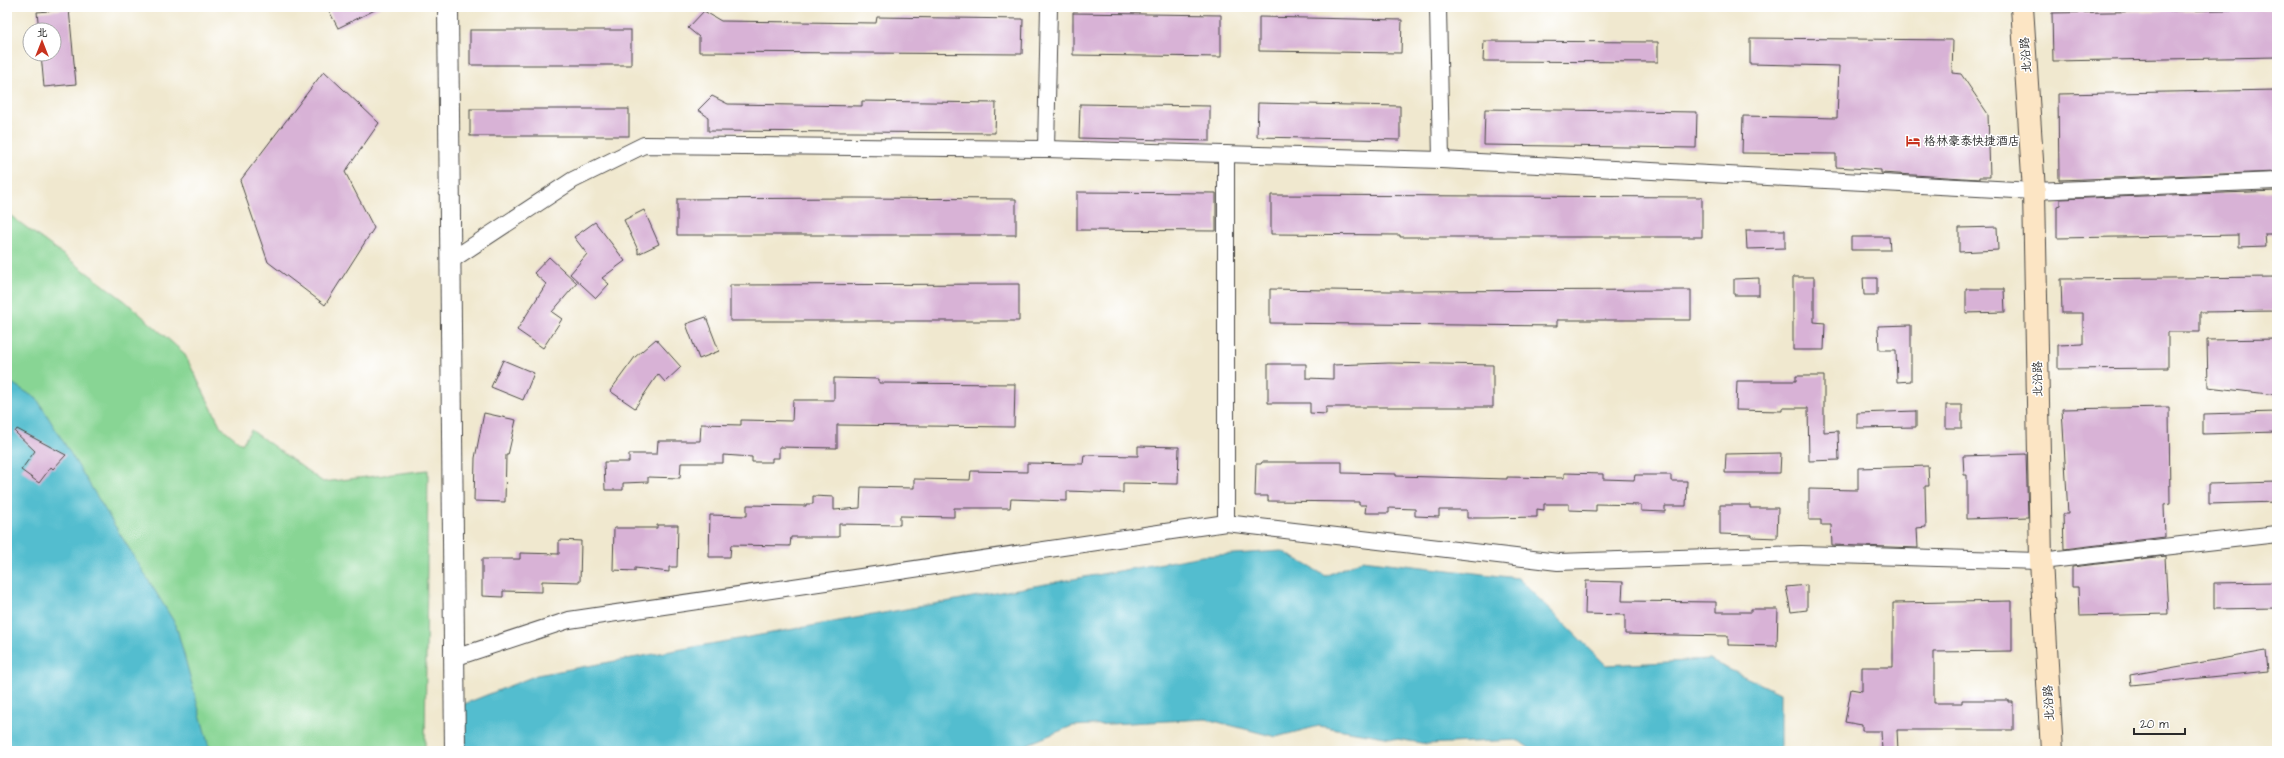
<svg xmlns="http://www.w3.org/2000/svg" width="2284" height="758" font-family="'Architects Daughter','LXGW WenKai TC',sans-serif">
	<rect width="100%" height="100%" fill="#fff"/>
	<filter id="ink" filterUnits="userSpaceOnUse"><feTurbulence type="fractalNoise" baseFrequency=".025" numOctaves="2"/><feDisplacementMap in="SourceGraphic" scale="8" xChannelSelector="R" yChannelSelector="G"/><feConvolveMatrix kernelMatrix="1 2 1 2 8 2 1 2 1" color-interpolation-filters="sRGB"/></filter>
	<filter id="wash" filterUnits="userSpaceOnUse"><feTurbulence type="fractalNoise" baseFrequency=".012" numOctaves="4" result="noise"/><feDisplacementMap in="SourceGraphic" scale="16" xChannelSelector="R" yChannelSelector="G"/><feGaussianBlur stdDeviation="0.9" result="paint"/><feColorMatrix in="noise" values="0 0 0 0 0 0 0 0 0 0 0 0 0 0 0 0 0 1.4 0 .05"/><feComposite in="paint" operator="in"/></filter>
	<g filter="url(#wash)">
		<rect width="100%" height="100%" fill="#f0e8cf"/>
		<!-- green -->
		<polygon fill="#88d594" stroke="#5a8060" points="7,213 125,301 184,353 221,427 242,444 251,430 323,482 428,470 425,751 7,751"/>
		<!-- water -->
		<g fill="#53bdcf" stroke="#3f747d">
			<polygon points="7,380 37,399 176,625 210,751 7,751"/>
			<polygon points="1282,551 1326,576 1362,560 1518,578 1606,665 1709,660 1780,693 1780,751 1533,751 1518,740 1427,744 1319,726 1276,737 1206,719 1072,726 1011,751 455,751 454,708 537,675 1202,556"/>
		</g>
		<g id="blocks">
			<!-- building -->
			<g fill="#d8b2d6">
				<polygon points="327,7 381,7 338,28"/>
				<polygon points="69,9 76,84 44,87 41,54 54,54 54,30 39,30 37,12"/>
				<polygon points="2276,9 2277,57 2053,61 2052,13"/>
				<polygon points="704,11 721,21 876,23 877,17 1023,19 1022,54 699,52 699,37 688,28"/>
				<polygon points="1073,13 1221,15 1221,57 1073,55"/>
				<polygon points="1259,17 1402,20 1401,53 1259,51"/>
				<rect x="470" y="30" width="161" height="35"/>
				<polygon points="1750,38 1953,40 1952,73 1961,74 1988,114 1990,177 1979,177 1979,179 1881,173 1881,170 1836,167 1836,154 1742,153 1743,116 1837,118 1839,66 1750,64"/>
				<polygon points="1484,41 1658,42 1658,62 1483,61"/>
				<polygon points="324,71 379,123 345,172 374,228 325,305 268,262 240,181"/>
				<polygon points="2277,90 2277,172 2059,180 2058,94"/>
				<polygon points="712,96 728,104 862,106 862,101 996,103 995,133 708,131 708,117 698,110"/>
				<polygon points="1258,103 1400,106 1400,140 1257,137"/>
				<polygon points="1080,104 1210,106 1210,141 1079,138"/>
				<rect x="470" y="109" width="159" height="27"/>
				<polygon points="1485,109 1697,112 1696,148 1484,145"/>
				<polygon points="2277,191 2277,234 2265,234 2266,246 2239,247 2239,235 2057,238 2057,206 2060,205 2060,199"/>
				<polygon points="1077,192 1216,193 1216,231 1077,230"/>
				<polygon points="1271,195 1702,197 1702,237 1400,237 1400,235 1271,234"/>
				<polygon points="854,198 1016,199 1016,235 677,235 677,199"/>
				<polygon points="644,210 659,244 638,254 638,250 624,220"/>
				<polygon points="595,222 625,261 602,278 609,284 596,298 570,274 587,254 574,237"/>
				<polygon points="1997,227 1998,250 1959,252 1959,228"/>
				<polygon points="1746,230 1785,230 1785,248 1747,249"/>
				<polygon points="1851,237 1889,237 1890,250 1851,250"/>
				<polygon points="549,257 577,283 552,312 562,319 543,348 517,330 546,284 534,273"/>
				<polygon points="1793,277 1814,277 1814,322 1825,323 1824,350 1793,350"/>
				<polygon points="2277,277 2277,311 2200,312 2200,332 2168,332 2168,368 2058,369 2058,345 2083,344 2083,313 2062,313 2061,279"/>
				<polygon points="1759,278 1759,295 1734,295 1734,279"/>
				<polygon points="1863,278 1877,278 1877,295 1864,295"/>
				<polygon points="1019,284 1019,321 730,321 730,285"/>
				<polygon points="1270,289 1389,291 1691,290 1691,320 1557,320 1557,326 1270,323"/>
				<polygon points="1966,289 2004,289 2005,312 1966,313"/>
				<polygon points="706,317 719,351 699,359 686,324"/>
				<polygon points="1911,325 1911,381 1897,382 1896,350 1879,350 1878,326"/>
				<polygon points="656,339 681,367 665,382 658,374 635,408 610,391 635,357"/>
				<polygon points="2277,339 2277,395 2208,387 2207,340"/>
				<polygon points="503,360 534,373 523,400 491,387"/>
				<polygon points="1389,363 1493,365 1493,407 1326,407 1326,414 1310,413 1310,403 1268,403 1268,364 1306,364 1306,378 1333,379 1333,365"/>
				<polygon points="1796,376 1824,376 1824,432 1838,431 1839,460 1809,461 1808,408 1782,408 1782,411 1736,410 1737,381 1796,381"/>
				<polygon points="834,378 879,379 879,383 1015,384 1014,427 837,425 837,448 779,447 779,458 772,458 772,462 752,462 752,457 723,455 723,463 681,463 680,478 648,477 648,482 623,483 623,490 605,490 604,462 629,462 629,454 657,454 658,441 700,441 701,424 741,425 741,420 792,421 793,400 834,400"/>
				<rect x="1946" y="405" width="16" height="23"/>
				<polygon points="2169,407 2170,504 2164,505 2165,537 2064,549 2063,514 2068,514 2062,409"/>
				<polygon points="1916,411 1916,427 1857,428 1857,413"/>
				<polygon points="2277,412 2277,432 2203,434 2203,414"/>
				<polygon points="484,413 516,420 508,455 506,455 505,502 474,501 475,458"/>
				<polygon points="17,429 66,455 53,469 51,467 39,483 21,470 35,451 15,432"/>
				<polygon points="1138,446 1179,447 1178,484 1123,483 1123,493 1067,491 1067,501 1011,499 1010,508 954,508 954,517 900,516 900,525 839,524 839,537 791,537 790,546 731,545 730,557 709,557 710,515 747,516 747,505 806,506 806,504 813,504 813,496 834,497 834,510 860,508 861,487 914,488 914,479 970,480 971,471 1027,472 1027,463 1083,464 1084,455 1138,456"/>
				<polygon points="1781,453 1780,473 1725,473 1726,454"/>
				<polygon points="2026,454 2028,517 1967,519 1967,475 1964,475 1963,456"/>
				<polygon points="1262,462 1342,462 1342,473 1396,474 1396,476 1507,479 1507,477 1564,478 1564,473 1603,474 1603,479 1634,480 1635,475 1671,475 1671,481 1687,481 1686,506 1665,506 1665,512 1641,511 1641,505 1596,504 1596,511 1569,510 1569,504 1544,504 1544,510 1537,509 1537,517 1490,518 1467,518 1467,510 1439,510 1439,517 1415,516 1415,509 1389,508 1389,513 1365,513 1366,505 1359,505 1359,502 1268,501 1268,496 1255,496 1256,464 1261,464"/>
				<polygon points="1928,466 1929,486 1925,486 1926,527 1917,528 1918,548 1832,545 1831,525 1821,525 1821,520 1809,520 1809,489 1858,490 1858,468"/>
				<polygon points="2277,482 2277,502 2209,504 2209,484"/>
				<polygon points="1720,505 1750,505 1750,508 1778,508 1777,538 1752,537 1752,535 1720,534"/>
				<polygon points="657,525 678,525 677,567 669,567 669,572 635,568 635,571 613,570 614,528 657,528"/>
				<polygon points="559,540 581,541 580,582 542,581 542,592 503,591 503,597 482,596 482,559 520,559 520,553 559,554"/>
				<polygon points="2165,556 2168,614 2079,616 2078,587 2072,587 2072,567"/>
				<polygon points="1586,581 1623,582 1622,601 1716,602 1716,612 1751,612 1751,609 1778,609 1777,646 1728,645 1728,636 1625,634 1625,615 1585,614"/>
				<polygon points="2277,582 2277,608 2214,609 2214,583"/>
				<polygon points="1807,585 1807,610 1791,612 1786,587"/>
				<polygon points="2012,601 2012,651 1934,652 1934,703 1962,703 1962,700 2008,700 2008,702 2013,702 2013,730 1897,730 1898,751 1882,751 1881,731 1862,731 1862,725 1845,722 1851,689 1862,691 1862,667 1893,667 1893,603"/>
				<polygon points="2266,651 2268,671 2131,685 2130,675"/>
			</g>
		</g>
	</g>
	<g filter="url(#ink)">
		<use href="#blocks" fill-opacity="0" stroke="#494744" stroke-width="1"/>
		<g fill="none" stroke-linecap="round" stroke-linejoin="round">
			<defs>
				<g id="minor">
					<polyline points="1438,7 1441,160"/>
					<polyline points="1046,149 1441,160 2034,191 2277,181"/>
					<polyline points="1226,154 1226,523 1558,562 1801,554 2041,561 2277,534"/>
					<polyline points="450,261 573,180 644,145 1046,149 1049,7"/>
					<polyline points="454,658 569,620 1226,523"/>
				</g>
				<polyline id="tertiary" points="448,7 455,751"/>
				<polyline id="secondary" points="2022,7 2034,191 2041,561 2052,751"/>
			</defs>
			<!-- minor casing -->
			<use href="#minor" stroke="#494744" stroke-width="18"/>
			<!-- tertiary casing -->
			<use href="#tertiary" stroke="#494744" stroke-width="22"/>
			<!-- secondary casing -->
			<use href="#secondary" stroke="#494744" stroke-width="24"/>
			<!-- minor -->
			<use href="#minor" stroke="#fff" stroke-width="16"/>
			<!-- tertiary -->
			<use href="#tertiary" stroke="#fff" stroke-width="20"/>
			<!-- secondary -->
			<use href="#secondary" stroke="#fce5c4" stroke-width="22"/>
		</g>
	</g>
	<!-- icons -->
	<defs>
		<symbol id="hotel-bare" viewBox="-9 -9 18 18"><path d="M-6-4.5h1.5V1H6V5H4.5V3h-9V5H-6ZM-4 0a1.8 1.8 0 1 1 3.6 0ZM.5 0V-2.5h3Q6-2.5 6 0Z" fill="#c8321e" stroke="#fff" stroke-width="2.5" paint-order="stroke"/></symbol>
	</defs>
	<g fill-rule="evenodd">
		<use href="#hotel-bare" x="1903" y="131" width="20" height="20"/>
	</g>
	<g text-anchor="middle" dominant-baseline="central" stroke-width="3" stroke-linejoin="round" paint-order="stroke">
		<!-- street labels -->
		<g font-size="12" fill="#2b2b2b" stroke="#fff">
			<text transform="translate(2026 55) rotate(-94)">北沿路</text>
			<text transform="translate(2038 379) rotate(-91)">北沿路</text>
			<text transform="translate(2049 703) rotate(-93)">北沿路</text>
		</g>
		<!-- poi labels -->
		<g font-size="12" fill="#2b2b2b" stroke="#fff" text-anchor="start">
			<text x="1924" y="141">格林豪泰快捷酒店</text>
		</g>
	</g>
	<!-- margin -->
	<rect width="2284" height="758" fill="none" stroke="#fff" stroke-width="24"/>
	<!-- north arrow -->
	<g transform="translate(42 42)"><circle r="19" fill="#ffffff" stroke="#aaaaaa"/>
	<path d="M0-3L7 15L0 10L-7 15Z" fill="#c8321e"/>
	<text y="-6" font-size="11" font-weight="bold" text-anchor="middle" fill="#2b2b2b">北</text>
	</g>
	<!-- scale -->
	<path d="M2134 728v6h51v-6" fill="none" stroke="#2b2b2b" stroke-width="2"/>
	<text x="2140" y="728" font-size="12" fill="#2b2b2b" stroke="#ffffff" stroke-width="3" paint-order="stroke">20 m</text>
</svg>
